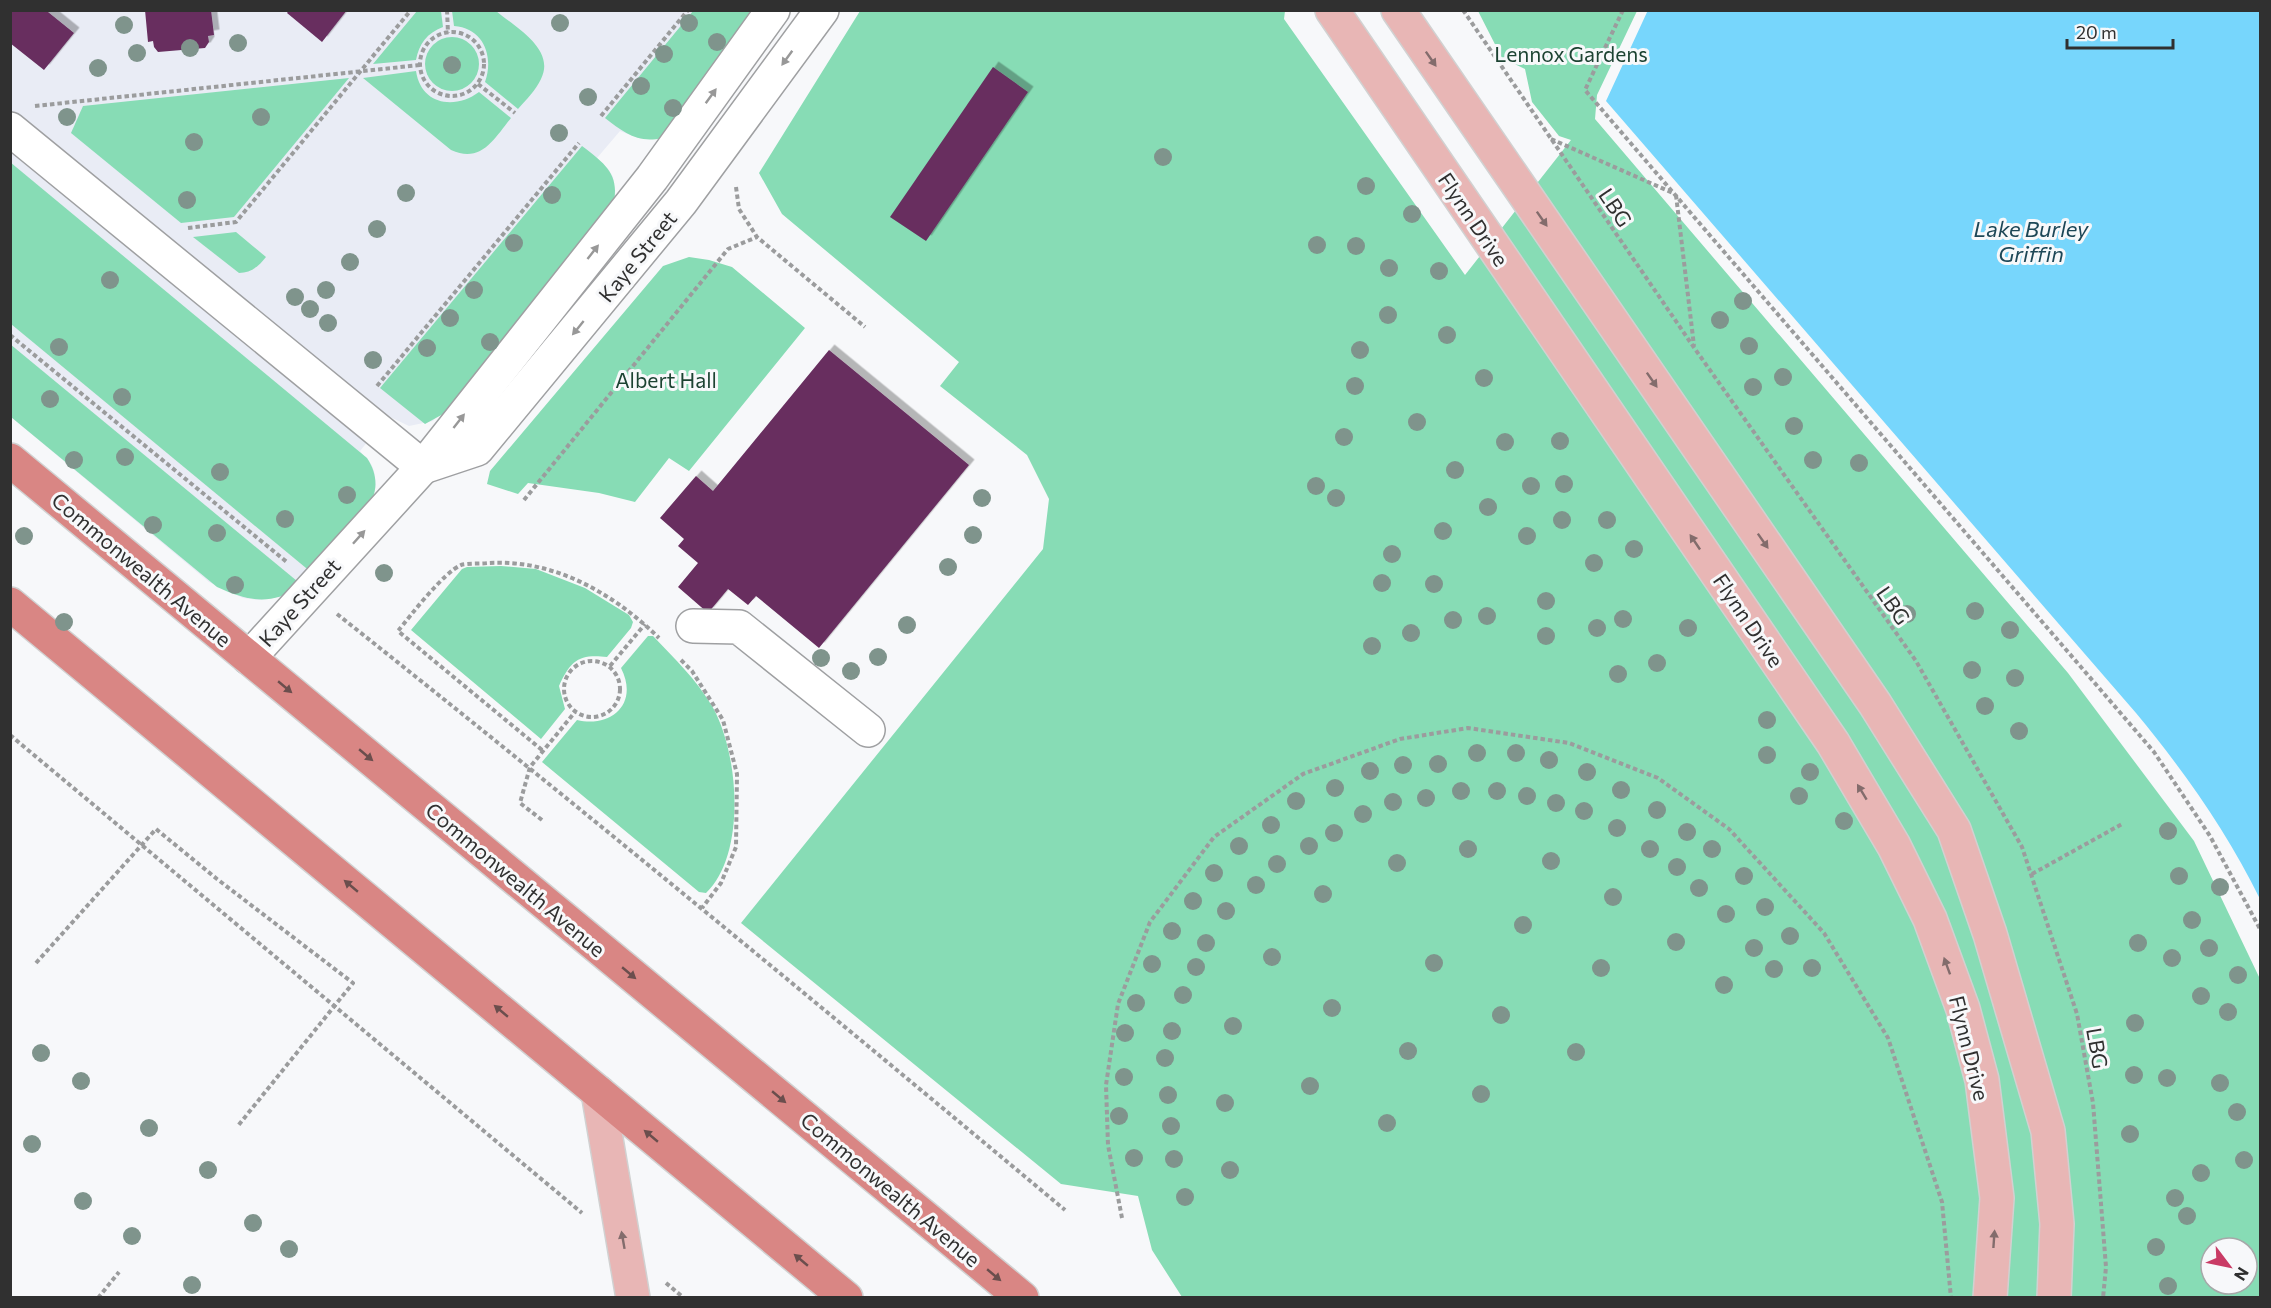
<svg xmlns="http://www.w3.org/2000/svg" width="2271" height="1308" font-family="Commissioner,sans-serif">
	<defs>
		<filter id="shadow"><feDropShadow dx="5.5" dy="-5.5" stdDeviation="0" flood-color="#0004"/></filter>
	</defs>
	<rect width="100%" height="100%" fill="#f7f8fa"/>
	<!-- built -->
	<polygon fill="#e9ecf5" points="10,11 762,11 657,139 641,139 620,131 597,158 609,170 613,177 615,196 433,421 409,426 388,416 360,451 371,464 374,471 376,485 373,497 315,570 281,597 259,600 243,598 209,582 11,417"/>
	<!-- green -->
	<g fill="#87dcb5" fill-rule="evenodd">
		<path d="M417 11H441L443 27C427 33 419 44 416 60L373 64Z"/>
		<path d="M452 11H496C515 27 556 49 541 79 536 90 526 100 518 109L485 82C494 57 484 28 454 26Z"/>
		<path d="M693 11H762L662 138C638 144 623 132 605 118Z"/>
		<path d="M860 11H1285L1284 19 1465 275 1571 140 1559 136 1532 102 1525 69 1502 58 1478 11H1637L1597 95 1595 119 2068 673 2194 841 2260 979V1297H1182L1152 1250 1138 1196 1061 1184 741 923 1043 549 1049 499 1027 455 940 386 959 362 782 214 759 173ZM2211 1248H2247V1284H2211Z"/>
		<circle cx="452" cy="64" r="27"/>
		<path d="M416 71C421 105 455 110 479 92L511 118C494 139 481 164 451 150L363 78Z"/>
		<polygon points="349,78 234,217 181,223 71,133 83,106"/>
		<path d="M582 146C604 163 621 174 613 205L445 413 425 424 380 388Z"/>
		<path d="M10 162 367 458C375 470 378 484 373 497L315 570 306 568 11 324Z"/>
		<path d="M236 232 266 257C259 266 251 273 239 273L193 237Z"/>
		<polygon points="689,257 709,260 732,267 805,328 689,471 669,458 635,502 599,493 528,483 518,494 487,484 490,471 663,266"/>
		<path d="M10 344 297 581 299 587C271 606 247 601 217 587L11 417Z"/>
		<path d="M501 566 536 569 585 588 629 615 633 622 631 628 607 657C579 654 571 660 559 686L565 709 541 739 411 630 462 569 467 567Z"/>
		<path d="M648 636H653C674 658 696 679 712 706 739 752 747 854 706 893L699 892 542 762 577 720C612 728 639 703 621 668Z"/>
	</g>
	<!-- water -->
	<path fill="#77d6fc" d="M1648 10 2260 11V899C2227 832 2184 771 2136 713L1606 101Z"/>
	<!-- building -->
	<g fill="#672f5f" filter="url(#shadow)">
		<polygon points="10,10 50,10 48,12 74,33 44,70 10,43"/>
		<polygon points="145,10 211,10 214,35 208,36 209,42 205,48 158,52 154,47 153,41 148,42"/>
		<polygon points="289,10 347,10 322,42 287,13"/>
		<polygon points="993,67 1028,92 926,241 890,217"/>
		<polygon points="829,350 969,465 819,648 756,596 748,605 728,589 708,613 678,587 698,563 678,546 684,539 660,518 696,476 713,491"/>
	</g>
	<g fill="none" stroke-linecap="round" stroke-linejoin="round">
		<defs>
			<g id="minor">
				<polyline points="10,129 423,467"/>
				<polyline points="423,467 477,449 681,202 822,10"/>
				<polyline points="693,626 739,627 868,730"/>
				<polyline points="249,658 423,467 652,178 773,10"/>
			</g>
			<g id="major">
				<polyline points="1332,10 1833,743 1894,846 1930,919 1963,1009 1982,1080 1997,1198 1990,1298"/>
				<polyline points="1398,10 1875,704 1954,830 1990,934 2048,1131 2057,1224 2054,1298"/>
				<polyline points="598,1092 633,1298"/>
			</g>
			<g id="highway">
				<polyline points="10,460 1022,1298"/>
				<polyline points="10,604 846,1298"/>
			</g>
		</defs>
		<!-- minor casing -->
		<use href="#minor" stroke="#9fa0a2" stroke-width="36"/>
		<!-- major casing -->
		<use href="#major" stroke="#d1d1d1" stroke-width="36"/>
		<!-- highway casing -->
		<use href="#highway" stroke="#d1d1d1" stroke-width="36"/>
		<!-- path -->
		<g stroke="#9b9c9d" stroke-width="4" stroke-dasharray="4.5 3" stroke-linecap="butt">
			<polyline points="447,10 448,33"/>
			<polyline points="1463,10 1695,349 1916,661 2022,847 2077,1014 2093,1103 2106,1267 2103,1298"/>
			<polyline points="1623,10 1585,90 2154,752 2210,836 2260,929"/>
			<circle cx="452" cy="64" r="32"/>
			<polyline points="478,84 515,113"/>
			<polyline points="35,106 420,65"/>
			<polyline points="601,116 688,10"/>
			<polyline points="1551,139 1673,193"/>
			<polyline points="736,187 739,209 757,237 865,327"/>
			<polyline points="1676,195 1694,346"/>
			<polyline points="188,228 236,222 411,10"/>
			<polyline points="10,335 288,563"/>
			<polyline points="377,386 579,143"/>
			<polyline points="524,500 728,249 757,237"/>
			<path d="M337 614C583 809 824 1009 1065 1210"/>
			<polyline points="681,660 692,671 723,720 737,774 736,847 721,883 702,908"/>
			<circle cx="592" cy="689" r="28"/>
			<polyline points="610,666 645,624"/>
			<polyline points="10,735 582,1213"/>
			<path d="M542 750 398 631C411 615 443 573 461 565 468 563 480 564 488 563 554 559 613 593 659 638"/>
			<polyline points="542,820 520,803 530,767 575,712"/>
			<polyline points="2032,874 2122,824"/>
			<polyline points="36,963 156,829 217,879 353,983 237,1127"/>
			<polyline points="1122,1218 1108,1145 1106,1085 1118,1004 1150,922 1214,837 1303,774 1400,739 1468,728 1569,743 1658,778 1729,829 1824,933 1888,1038 1942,1202 1951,1298"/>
			<polyline points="666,1283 684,1298"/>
			<polyline points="98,1298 119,1272"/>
		</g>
		<!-- minor -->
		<use href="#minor" stroke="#fff" stroke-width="33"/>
		<!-- major -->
		<use href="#major" stroke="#e8b6b5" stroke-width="33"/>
		<!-- highway -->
		<use href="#highway" stroke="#d98684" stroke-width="33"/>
	</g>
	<!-- trees -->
	<g fill="#7f948c">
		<circle cx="560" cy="23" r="9"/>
		<circle cx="689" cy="23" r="9"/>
		<circle cx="124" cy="25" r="9"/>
		<circle cx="717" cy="42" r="9"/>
		<circle cx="238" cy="43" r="9"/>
		<circle cx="190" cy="48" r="9"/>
		<circle cx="137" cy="53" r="9"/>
		<circle cx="664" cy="54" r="9"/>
		<circle cx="452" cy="65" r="9"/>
		<circle cx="98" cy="68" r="9"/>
		<circle cx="641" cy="86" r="9"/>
		<circle cx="588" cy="97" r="9"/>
		<circle cx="673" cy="108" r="9"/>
		<circle cx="67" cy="117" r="9"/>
		<circle cx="261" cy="117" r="9"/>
		<circle cx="559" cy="133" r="9"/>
		<circle cx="194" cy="142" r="9"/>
		<circle cx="1163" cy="157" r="9"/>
		<circle cx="1366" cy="186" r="9"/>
		<circle cx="406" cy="193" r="9"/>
		<circle cx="552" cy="195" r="9"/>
		<circle cx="187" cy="200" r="9"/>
		<circle cx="1412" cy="214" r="9"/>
		<circle cx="377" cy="229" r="9"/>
		<circle cx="514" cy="243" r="9"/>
		<circle cx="1317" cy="245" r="9"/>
		<circle cx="1356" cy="246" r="9"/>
		<circle cx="350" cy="262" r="9"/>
		<circle cx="1389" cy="268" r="9"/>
		<circle cx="1439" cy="271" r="9"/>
		<circle cx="110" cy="280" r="9"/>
		<circle cx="326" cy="290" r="9"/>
		<circle cx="474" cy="290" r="9"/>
		<circle cx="295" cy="297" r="9"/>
		<circle cx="1743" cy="301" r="9"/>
		<circle cx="310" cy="309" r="9"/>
		<circle cx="1388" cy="315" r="9"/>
		<circle cx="450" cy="318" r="9"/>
		<circle cx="1720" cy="320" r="9"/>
		<circle cx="328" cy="323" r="9"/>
		<circle cx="1447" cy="335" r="9"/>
		<circle cx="490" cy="342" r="9"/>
		<circle cx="1749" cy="346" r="9"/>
		<circle cx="59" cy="347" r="9"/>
		<circle cx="427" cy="348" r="9"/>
		<circle cx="1360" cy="350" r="9"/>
		<circle cx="373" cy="360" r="9"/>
		<circle cx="1783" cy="377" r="9"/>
		<circle cx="1484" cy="378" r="9"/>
		<circle cx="1355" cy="386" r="9"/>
		<circle cx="1753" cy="387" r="9"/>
		<circle cx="122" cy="397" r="9"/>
		<circle cx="50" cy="399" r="9"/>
		<circle cx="1417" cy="422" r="9"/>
		<circle cx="1794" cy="426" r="9"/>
		<circle cx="1344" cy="437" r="9"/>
		<circle cx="1560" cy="441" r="9"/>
		<circle cx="1505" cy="442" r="9"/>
		<circle cx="125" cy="457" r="9"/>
		<circle cx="74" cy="460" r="9"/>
		<circle cx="1813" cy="460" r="9"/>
		<circle cx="1859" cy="463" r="9"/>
		<circle cx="1455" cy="470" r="9"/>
		<circle cx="220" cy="472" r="9"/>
		<circle cx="1564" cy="484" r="9"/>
		<circle cx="1316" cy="486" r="9"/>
		<circle cx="1531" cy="486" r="9"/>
		<circle cx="347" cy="495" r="9"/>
		<circle cx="982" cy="498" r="9"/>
		<circle cx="1336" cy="498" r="9"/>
		<circle cx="1488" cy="507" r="9"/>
		<circle cx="285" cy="519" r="9"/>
		<circle cx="1562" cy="520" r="9"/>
		<circle cx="1607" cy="520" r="9"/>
		<circle cx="153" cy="525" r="9"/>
		<circle cx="1443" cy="531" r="9"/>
		<circle cx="217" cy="533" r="9"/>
		<circle cx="973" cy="535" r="9"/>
		<circle cx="24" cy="536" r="9"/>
		<circle cx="1527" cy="536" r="9"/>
		<circle cx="1634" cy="549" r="9"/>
		<circle cx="1392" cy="554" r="9"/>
		<circle cx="1594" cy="563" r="9"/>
		<circle cx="948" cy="567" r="9"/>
		<circle cx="384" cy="573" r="9"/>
		<circle cx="1382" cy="583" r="9"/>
		<circle cx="1434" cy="584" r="9"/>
		<circle cx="235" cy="585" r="9"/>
		<circle cx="1546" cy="601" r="9"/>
		<circle cx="1975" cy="611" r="9"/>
		<circle cx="1907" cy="614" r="9"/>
		<circle cx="1487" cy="616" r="9"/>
		<circle cx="1623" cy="619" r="9"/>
		<circle cx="1453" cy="620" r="9"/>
		<circle cx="64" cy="622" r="9"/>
		<circle cx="907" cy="625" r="9"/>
		<circle cx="1597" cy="628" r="9"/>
		<circle cx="1688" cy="628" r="9"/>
		<circle cx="2010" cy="630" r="9"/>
		<circle cx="1411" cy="633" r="9"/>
		<circle cx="1546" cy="636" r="9"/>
		<circle cx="1372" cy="646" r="9"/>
		<circle cx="878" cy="657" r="9"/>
		<circle cx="821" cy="658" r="9"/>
		<circle cx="1657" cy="663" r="9"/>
		<circle cx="1972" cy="670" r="9"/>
		<circle cx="851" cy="671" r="9"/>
		<circle cx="1618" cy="674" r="9"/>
		<circle cx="2015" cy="678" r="9"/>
		<circle cx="1985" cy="706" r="9"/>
		<circle cx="1767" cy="720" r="9"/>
		<circle cx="2019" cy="731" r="9"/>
		<circle cx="1477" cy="753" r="9"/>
		<circle cx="1516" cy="753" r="9"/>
		<circle cx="1767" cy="755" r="9"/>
		<circle cx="1549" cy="760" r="9"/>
		<circle cx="1438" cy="764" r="9"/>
		<circle cx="1403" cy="765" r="9"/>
		<circle cx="1370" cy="771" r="9"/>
		<circle cx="1587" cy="772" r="9"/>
		<circle cx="1810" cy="772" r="9"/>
		<circle cx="1335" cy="788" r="9"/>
		<circle cx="1621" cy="790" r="9"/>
		<circle cx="1461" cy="791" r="9"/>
		<circle cx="1497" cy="791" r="9"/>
		<circle cx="1527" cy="796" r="9"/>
		<circle cx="1799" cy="796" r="9"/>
		<circle cx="1426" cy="798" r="9"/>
		<circle cx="1296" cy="801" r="9"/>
		<circle cx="1393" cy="802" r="9"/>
		<circle cx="1556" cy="803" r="9"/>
		<circle cx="1657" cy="810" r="9"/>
		<circle cx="1584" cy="811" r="9"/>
		<circle cx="1363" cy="814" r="9"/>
		<circle cx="1844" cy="821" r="9"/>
		<circle cx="1271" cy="825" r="9"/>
		<circle cx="1617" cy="828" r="9"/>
		<circle cx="2168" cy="831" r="9"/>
		<circle cx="1687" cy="832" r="9"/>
		<circle cx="1334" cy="833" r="9"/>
		<circle cx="1239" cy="846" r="9"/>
		<circle cx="1309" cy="846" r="9"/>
		<circle cx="1468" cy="849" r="9"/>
		<circle cx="1650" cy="849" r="9"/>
		<circle cx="1712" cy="849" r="9"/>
		<circle cx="1551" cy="861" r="9"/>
		<circle cx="1397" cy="863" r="9"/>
		<circle cx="1277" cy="864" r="9"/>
		<circle cx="1677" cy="867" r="9"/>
		<circle cx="1214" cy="873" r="9"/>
		<circle cx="1744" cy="876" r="9"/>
		<circle cx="2179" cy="876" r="9"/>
		<circle cx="1256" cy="885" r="9"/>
		<circle cx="2220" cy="887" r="9"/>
		<circle cx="1699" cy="888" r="9"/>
		<circle cx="1323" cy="894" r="9"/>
		<circle cx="1613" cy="897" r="9"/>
		<circle cx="1193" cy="901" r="9"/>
		<circle cx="1765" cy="907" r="9"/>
		<circle cx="1226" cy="911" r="9"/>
		<circle cx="1726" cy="914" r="9"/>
		<circle cx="2192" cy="920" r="9"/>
		<circle cx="1523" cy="925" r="9"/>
		<circle cx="1172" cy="931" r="9"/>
		<circle cx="1790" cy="936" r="9"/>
		<circle cx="1676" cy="942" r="9"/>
		<circle cx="1206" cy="943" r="9"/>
		<circle cx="2138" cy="943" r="9"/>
		<circle cx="1754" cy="948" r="9"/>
		<circle cx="2209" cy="948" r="9"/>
		<circle cx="1272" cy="957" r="9"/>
		<circle cx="2172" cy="958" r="9"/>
		<circle cx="1434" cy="963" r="9"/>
		<circle cx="1152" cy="964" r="9"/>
		<circle cx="1196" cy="967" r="9"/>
		<circle cx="1601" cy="968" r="9"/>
		<circle cx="1812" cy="968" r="9"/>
		<circle cx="1774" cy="969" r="9"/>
		<circle cx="2238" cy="975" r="9"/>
		<circle cx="1724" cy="985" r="9"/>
		<circle cx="1183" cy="995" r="9"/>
		<circle cx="2201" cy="996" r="9"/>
		<circle cx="1136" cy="1003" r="9"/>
		<circle cx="1332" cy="1008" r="9"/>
		<circle cx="2228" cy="1012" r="9"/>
		<circle cx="1501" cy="1015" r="9"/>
		<circle cx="2135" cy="1023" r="9"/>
		<circle cx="1233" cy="1026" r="9"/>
		<circle cx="1172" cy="1031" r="9"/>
		<circle cx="1125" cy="1033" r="9"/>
		<circle cx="1408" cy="1051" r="9"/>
		<circle cx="1576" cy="1052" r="9"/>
		<circle cx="41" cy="1053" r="9"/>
		<circle cx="1165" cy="1058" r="9"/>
		<circle cx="2134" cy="1075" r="9"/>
		<circle cx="1124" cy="1077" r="9"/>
		<circle cx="2167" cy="1078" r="9"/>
		<circle cx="81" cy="1081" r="9"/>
		<circle cx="2220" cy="1083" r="9"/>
		<circle cx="1310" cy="1086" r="9"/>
		<circle cx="1481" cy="1094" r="9"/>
		<circle cx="1168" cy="1095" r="9"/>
		<circle cx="1225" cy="1103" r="9"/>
		<circle cx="2237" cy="1112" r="9"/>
		<circle cx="1119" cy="1116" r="9"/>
		<circle cx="1387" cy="1123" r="9"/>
		<circle cx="1171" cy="1126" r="9"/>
		<circle cx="149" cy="1128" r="9"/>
		<circle cx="2130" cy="1134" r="9"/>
		<circle cx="32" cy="1144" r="9"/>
		<circle cx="1134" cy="1158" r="9"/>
		<circle cx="1174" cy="1159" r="9"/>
		<circle cx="2244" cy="1160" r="9"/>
		<circle cx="208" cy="1170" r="9"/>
		<circle cx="1230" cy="1170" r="9"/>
		<circle cx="2201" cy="1173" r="9"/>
		<circle cx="1185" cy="1197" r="9"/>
		<circle cx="2175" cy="1198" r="9"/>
		<circle cx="83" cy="1201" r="9"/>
		<circle cx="2187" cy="1216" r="9"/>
		<circle cx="253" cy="1223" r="9"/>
		<circle cx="132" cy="1236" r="9"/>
		<circle cx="2156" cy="1247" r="9"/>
		<circle cx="289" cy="1249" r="9"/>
		<circle cx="192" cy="1285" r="9"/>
		<circle cx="2168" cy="1286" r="9"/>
	</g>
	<!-- one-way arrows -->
	<defs><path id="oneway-solid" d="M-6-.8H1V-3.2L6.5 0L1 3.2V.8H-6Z" transform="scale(1.5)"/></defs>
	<g fill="#989898">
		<use href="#oneway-solid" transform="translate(787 58) rotate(126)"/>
		<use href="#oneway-solid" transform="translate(711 96) rotate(-54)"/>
		<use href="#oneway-solid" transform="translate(593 252) rotate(-52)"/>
		<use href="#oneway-solid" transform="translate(578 328) rotate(129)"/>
		<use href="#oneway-solid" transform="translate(459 421) rotate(-52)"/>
		<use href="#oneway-solid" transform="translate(359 537) rotate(-48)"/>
	</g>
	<g fill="#836c6c">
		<use href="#oneway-solid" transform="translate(1431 59) rotate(55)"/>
		<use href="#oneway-solid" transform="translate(1542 219) rotate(55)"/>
		<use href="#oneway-solid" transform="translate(1652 380) rotate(55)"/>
		<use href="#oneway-solid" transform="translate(1763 541) rotate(55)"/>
		<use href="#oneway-solid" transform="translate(1695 542) rotate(-124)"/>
		<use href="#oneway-solid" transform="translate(1862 792) rotate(-121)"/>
		<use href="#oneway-solid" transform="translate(1947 966) rotate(-110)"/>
		<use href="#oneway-solid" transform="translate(1994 1239) rotate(-86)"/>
		<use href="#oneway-solid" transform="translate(623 1240) rotate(-100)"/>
	</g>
	<g fill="#6b4e4d">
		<use href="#oneway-solid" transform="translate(285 687) rotate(40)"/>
		<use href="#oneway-solid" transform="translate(366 755) rotate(40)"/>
		<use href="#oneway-solid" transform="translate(351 886) rotate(-140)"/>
		<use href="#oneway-solid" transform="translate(629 973) rotate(40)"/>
		<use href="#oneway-solid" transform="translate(501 1011) rotate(-140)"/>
		<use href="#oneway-solid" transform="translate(779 1097) rotate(40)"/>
		<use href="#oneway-solid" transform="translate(651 1136) rotate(-140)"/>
		<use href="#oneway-solid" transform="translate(801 1260) rotate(-140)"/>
		<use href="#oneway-solid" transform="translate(994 1275) rotate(40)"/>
	</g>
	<g text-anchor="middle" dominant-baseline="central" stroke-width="6" stroke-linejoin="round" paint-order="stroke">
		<!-- park labels -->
		<g font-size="21" fill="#1c4332" stroke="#f7f8fa">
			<text x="1571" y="53">Lennox Gardens</text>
			<text x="666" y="379">Albert Hall</text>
		</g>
		<!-- street labels -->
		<g font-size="21" fill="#303030" stroke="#f7f8fa">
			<text transform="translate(1616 207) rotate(56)">LBG</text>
			<text transform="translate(1474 219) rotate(56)">Flynn Drive</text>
			<text transform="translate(637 256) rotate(-51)">Kaye Street</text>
			<text transform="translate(142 569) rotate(40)">Commonwealth Avenue</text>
			<text transform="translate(299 602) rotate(-48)">Kaye Street</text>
			<text transform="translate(1894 605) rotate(55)">LBG</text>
			<text transform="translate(1749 620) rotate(56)">Flynn Drive</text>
			<text transform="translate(516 879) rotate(40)">Commonwealth Avenue</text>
			<text transform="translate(1970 1048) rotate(76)">Flynn Drive</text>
			<text transform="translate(2098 1048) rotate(80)">LBG</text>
			<text transform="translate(891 1189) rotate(40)">Commonwealth Avenue</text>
		</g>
		<!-- water labels -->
		<g font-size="22" font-style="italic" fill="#1d4757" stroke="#f7f8fa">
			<text x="2031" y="228">Lake Burley<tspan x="2031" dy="25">Griffin</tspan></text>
		</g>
	</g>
	<!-- border -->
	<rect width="2271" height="1308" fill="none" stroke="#303030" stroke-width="24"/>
	<!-- north arrow -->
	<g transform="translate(2229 1266) rotate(122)"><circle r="28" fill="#f7f8fa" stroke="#a7a8a9" stroke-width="1.5"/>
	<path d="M0-4.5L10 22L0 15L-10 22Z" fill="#c93b65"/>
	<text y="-9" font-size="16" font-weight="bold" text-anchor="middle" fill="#303030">N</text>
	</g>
	<!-- scale -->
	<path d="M2067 39v9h106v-9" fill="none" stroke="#303030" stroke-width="3"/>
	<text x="2076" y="39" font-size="18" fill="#303030" stroke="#f7f8fa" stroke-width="4.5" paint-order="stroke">20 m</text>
</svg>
